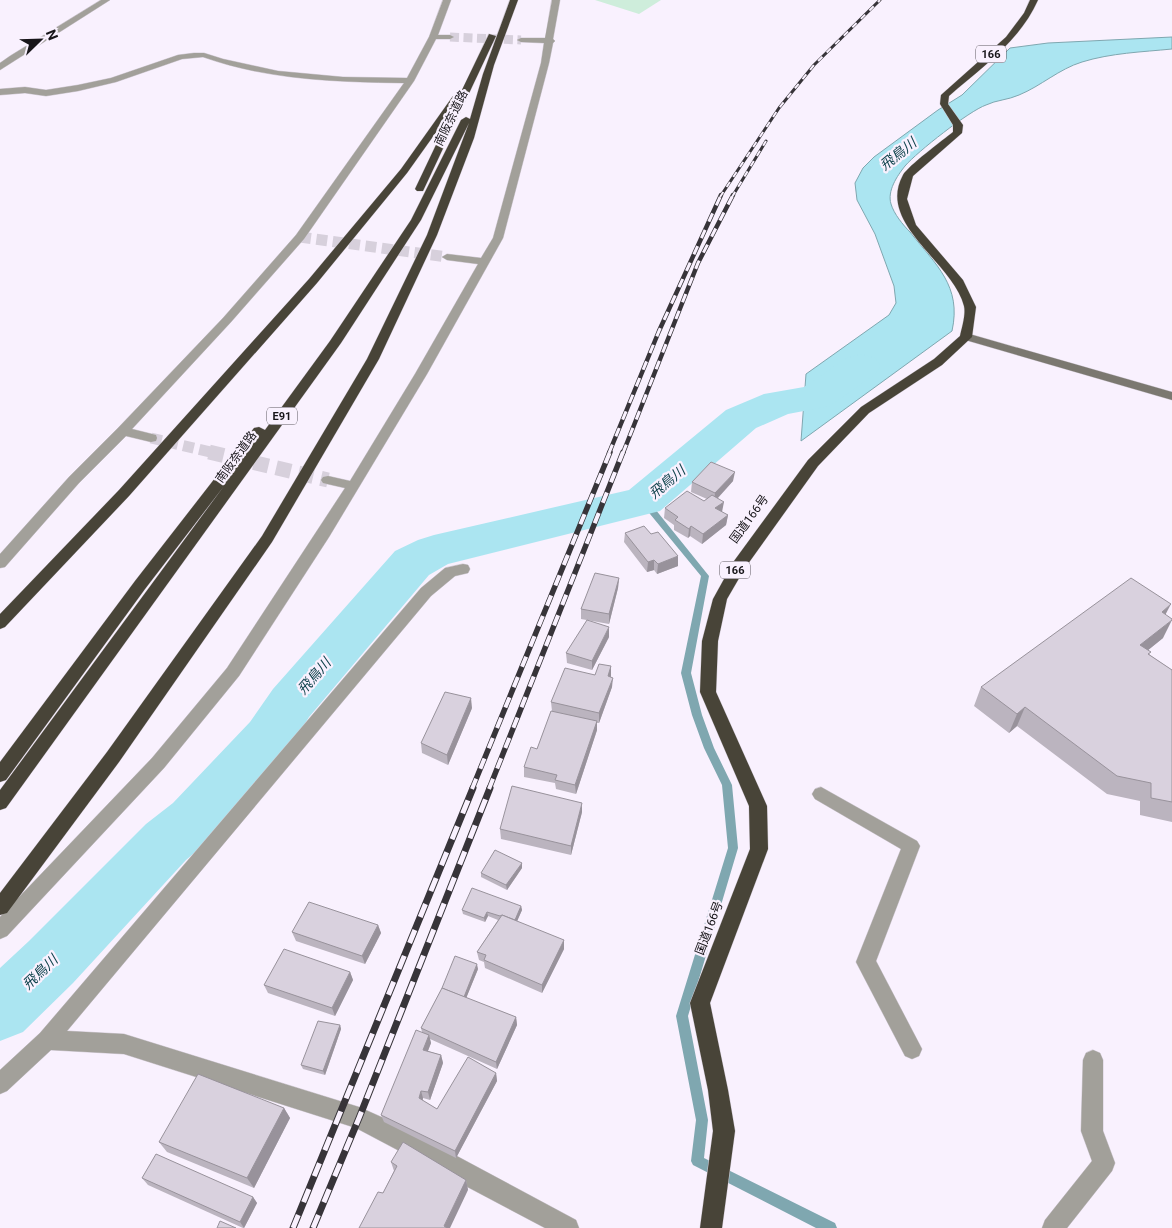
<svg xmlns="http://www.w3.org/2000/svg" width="1172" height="1228" font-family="Roboto,'Noto Sans JP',sans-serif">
	<rect width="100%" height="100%" fill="#f9f1fe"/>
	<!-- green -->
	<polygon fill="#ceeddb" points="595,0 661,0 639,14"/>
	<!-- water -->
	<path fill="#abe5f1" stroke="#7fa7b0" d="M1172 37V49C1142 52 1111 53 1082 62 1059 69 1041 86 1019 95 1008 100 996 100 986 105 969 111 917 152 905 166 897 176 887 191 891 204 894 214 903 225 910 232 936 265 962 286 952 331L801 441 806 374 889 315 896 303 894 286 875 234 857 200 855 183 863 168 874 157 938 110 962 95 1010 48 1048 43Z"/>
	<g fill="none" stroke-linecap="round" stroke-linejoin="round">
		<!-- stream -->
		<polygon fill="#7fa7b0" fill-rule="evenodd" points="644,498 647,499 709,576 691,673 702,715 714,748 732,785 738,848 688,1016 708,1120 704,1158 835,1223 837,1228 816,1228 693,1165 691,1161 696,1120 676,1016 728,848 722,785 704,748 692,715 681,673 701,576 641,503 640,501 641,499"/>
		<!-- river -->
		<polygon fill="#abe5f1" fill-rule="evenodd" points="861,354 875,358 881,366 875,374 830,406 788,414 756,428 660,511 448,564 429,575 309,717 288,752 213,837 186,860 73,983 23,1032 0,1041 0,968 29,941 146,824 173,803 250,722 273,689 395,551 418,540 434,535 629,490 726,410 764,394 804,387 847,358"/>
		<!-- street-tunnel-far2 -->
		<polyline stroke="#d7d0dc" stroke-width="9" stroke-dasharray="9 4.5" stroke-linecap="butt" points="450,37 521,40"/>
		<!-- street-tunnel-far1 -->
		<g stroke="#d7d0dc" stroke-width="11" stroke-dasharray="11 5.5" stroke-linecap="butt">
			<polyline points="300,237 447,257"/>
			<polyline points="151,438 215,453"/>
		</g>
		<!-- street-tunnel -->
		<polyline stroke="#d7d0dc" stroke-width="15" stroke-dasharray="15 8" stroke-linecap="butt" points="209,452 328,480"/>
		<defs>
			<g id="street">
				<polygon points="101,0 110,0 0,70 0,63 10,56"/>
				<path d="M443 0H451L438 35H450L454 37 450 39H436L414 81 304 239 231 322 132 429 156 435 157 438 156 441 151 442 126 436 79 483 5 567 0 568V554L69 477 118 428 223 318 296 235 404 83C336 82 268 80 203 57L182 59 116 82 78 91 46 96 25 93 0 95V89L25 87 46 90 78 85 111 78 178 55 194 53H204L223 59 278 71 343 77 407 78 429 37Z"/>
				<polygon points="552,0 560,0 553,39 555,41 553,43 549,63 503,238 427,374 329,537 239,676 164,768 7,936 0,939 0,917 152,758 227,668 345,488 323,483 321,480 323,477 328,476 350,481 415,374 478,264 447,260 442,257 447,254 481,258 493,238 541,63 544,43 521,42 517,40 521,38 545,38"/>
				<polygon points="463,564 468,565 470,569 468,573 455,576 431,596 67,1031 124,1034 359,1107 397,1124 576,1220 579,1228 545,1228 356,1128 124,1054 51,1050 7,1091 0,1094 0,1070 40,1033 421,588 445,568"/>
				<polygon points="821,787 917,841 920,846 876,961 922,1049 919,1056 912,1059 905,1056 856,962 901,849 815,799 812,794 815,789"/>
				<polygon points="1093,1050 1100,1053 1103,1060 1103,1131 1115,1163 1112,1171 1067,1228 1042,1228 1045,1220 1092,1161 1081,1131 1083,1060 1086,1053"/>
			</g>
			<polygon id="secondary" points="966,333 1172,392 1172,400 962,339 960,337"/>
			<g id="highway">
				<polygon points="510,0 518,0 494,65 474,138 437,235 379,359 272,542 119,762 7,913 0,915 0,893 107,752 262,536 367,359 427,235 469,123 421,220 341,343 6,808 0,810 0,790 224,486 145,589 6,780 0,782 0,762 135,581 254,428 259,427 265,430 330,341 411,220 461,120 466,117 470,119 483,74"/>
				<path d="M1030 0H1038C1020 41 982 67 949 96L948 104 963 125 962 133 913 176 907 199 916 225 963 280 976 307 972 337 942 365 869 413 818 466 745 568 727 599 718 641 716 692 767 806 768 849 710 1003 728 1090 735 1131 722 1228H700L713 1131 708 1090 690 1003 750 849 749 806 700 692 702 641 713 599 734 561 808 460 861 407 934 359 960 336C962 327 966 314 964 306 953 262 876 224 903 175 908 166 943 140 953 132V125L940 104 941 95 1006 37 1024 13Z"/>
				<polygon points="489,34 496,36 423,191 417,191 415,189 454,107 407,173 317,283 129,496 5,627 0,629 0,614 119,490 309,279 401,169 453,96 459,96"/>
			</g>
		</defs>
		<!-- street casing -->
		<use href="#street" stroke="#d5ced9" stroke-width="1"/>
		<!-- secondary casing -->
		<use href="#secondary" stroke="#d5ced9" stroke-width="1"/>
		<!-- highway casing -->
		<use href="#highway" stroke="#d5ced9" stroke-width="1"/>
		<!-- street -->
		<use href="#street" fill="#a2a09a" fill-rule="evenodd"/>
		<!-- secondary -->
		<use href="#secondary" fill="#7b7870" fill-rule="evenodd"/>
		<!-- highway -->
		<use href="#highway" fill="#484438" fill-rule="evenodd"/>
		<defs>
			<g id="rail-far3">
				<polyline points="720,197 779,108 814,65 880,0"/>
				<polyline points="732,197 766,141"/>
			</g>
			<g id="rail-far2">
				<polyline points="609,453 659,331 721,195"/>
				<polyline points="623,453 698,263 733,195"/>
			</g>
			<g id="rail-far1">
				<polyline points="472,789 610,452"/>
				<polyline points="489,789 623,452"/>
			</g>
			<g id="rail">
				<polyline points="293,1228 473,788"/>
				<polyline points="313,1228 359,1118 490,788"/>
			</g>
		</defs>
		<!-- rail-far3 casing -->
		<use href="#rail-far3" stroke="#373439" stroke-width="3"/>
		<!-- rail-far2 casing -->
		<use href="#rail-far2" stroke="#373439" stroke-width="4.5"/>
		<!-- rail-far1 casing -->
		<use href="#rail-far1" stroke="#373439" stroke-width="5.5"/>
		<!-- rail casing -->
		<use href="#rail" stroke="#373439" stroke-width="7"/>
		<!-- rail-far3 -->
		<use href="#rail-far3" stroke="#f9f1fe" stroke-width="2" stroke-dasharray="6" stroke-linecap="butt"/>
		<!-- rail-far2 -->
		<use href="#rail-far2" stroke="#f9f1fe" stroke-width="3" stroke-dasharray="9" stroke-linecap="butt"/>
		<!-- rail-far1 -->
		<use href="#rail-far1" stroke="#f9f1fe" stroke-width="4" stroke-dasharray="11" stroke-linecap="butt"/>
		<!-- rail -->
		<use href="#rail" stroke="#f9f1fe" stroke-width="5" stroke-dasharray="14" stroke-linecap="butt"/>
	</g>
	<!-- wall -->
	<g fill="#bbb4bf">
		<polygon points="733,481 718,498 722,512 728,515 726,525 702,544 690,536 688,538 674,530 674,525 664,518 665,508 704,501 707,499 691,492 692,482"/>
		<polygon points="625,533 678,566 657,574 654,570 647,572 624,542"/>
		<polygon points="619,578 618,588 609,624 581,619 581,609"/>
		<polygon points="1166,615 1163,638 1148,650 1150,655 1172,670 1172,822 1140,815 1140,801 1107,794 1017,726 1009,733 974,706 981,687"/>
		<polygon points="609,637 592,670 567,663 566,653"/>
		<polygon points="611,666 611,677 612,687 599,723 597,723 597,730 576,794 556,789 555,783 524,777 524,767 537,749 552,711 551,702 595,675"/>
		<polygon points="472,708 448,765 422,753 421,743"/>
		<polygon points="582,812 571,855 501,839 500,829"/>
		<polygon points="522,868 507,890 481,877 481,873"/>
		<polygon points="521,906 522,910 517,921 564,949 542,993 485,968 484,962 479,960 477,952 498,920 488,916 485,922 463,914 462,910"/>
		<polygon points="378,925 381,933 365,964 296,941 292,932"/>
		<polygon points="478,969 466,998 516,1017 517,1025 497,1069 430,1039 431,1043 428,1051 441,1055 443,1063 430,1100 423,1098 423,1101 437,1109 496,1073 497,1081 456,1158 384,1122 381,1115 422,1032 421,1028 442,988"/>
		<polygon points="350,972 353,980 335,1016 268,993 264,985"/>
		<polygon points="340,1025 341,1029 325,1075 303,1069 301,1065"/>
		<polygon points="284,1108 290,1118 254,1188 167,1152 159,1142"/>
		<polygon points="391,1162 466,1180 468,1190 383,1193 394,1171"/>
		<polygon points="142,1178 253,1197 257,1203 244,1228 243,1228 148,1185"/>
	</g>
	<!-- shaded-wall -->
	<g fill="#98929b">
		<polygon points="735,472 733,481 714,502 715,493"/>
		<polygon points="724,502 722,512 714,518 715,508"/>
		<polygon points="728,515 726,525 702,544 703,534"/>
		<polygon points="691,526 690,536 688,538 689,529"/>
		<polygon points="678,556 678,566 657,574 658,564"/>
		<polygon points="654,560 654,570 647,572 648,562"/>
		<polygon points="619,578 618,588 609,624 609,614"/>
		<polygon points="1171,604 1161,623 1162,612"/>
		<polygon points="1172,620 1163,638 1131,664 1140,645"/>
		<polygon points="609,627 609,637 592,670 592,661"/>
		<polygon points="611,666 611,676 607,686 608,676"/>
		<polygon points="613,678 612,687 599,723 599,713"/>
		<polygon points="471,698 472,708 448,765 447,755"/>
		<polygon points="1025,707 1017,726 1009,733 1017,714"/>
		<polygon points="597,721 597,730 576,794 575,785"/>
		<polygon points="582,803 582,812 571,855 571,846"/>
		<polygon points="522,863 522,868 507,890 506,885"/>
		<polygon points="521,906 522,910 515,926 514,921"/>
		<polygon points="487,912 488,916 485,922 484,918"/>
		<polygon points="378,925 381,933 365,964 362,956"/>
		<polygon points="564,940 564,949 542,993 542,985"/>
		<polygon points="477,964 478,969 465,1001 464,997"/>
		<polygon points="350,972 353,980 335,1016 332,1008"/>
		<polygon points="516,1017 517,1025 497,1069 496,1062"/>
		<polygon points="340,1025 341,1029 325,1075 323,1071"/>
		<polygon points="429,1035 431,1043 425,1058 423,1050"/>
		<polygon points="441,1055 443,1063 430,1100 428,1092"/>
		<polygon points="496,1073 497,1081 456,1158 455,1151"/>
		<polygon points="421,1091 423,1098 421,1106 419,1098"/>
		<polygon points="284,1108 290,1118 254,1188 247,1178"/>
		<polygon points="466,1180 468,1190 450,1228 445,1228 444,1226"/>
		<polygon points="253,1197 257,1203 244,1228 240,1222"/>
	</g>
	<!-- building -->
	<g fill="#d9d1de" stroke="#98929b">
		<polygon points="711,462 735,472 715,493 692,482"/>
		<polygon points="687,491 704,501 712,495 724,502 715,508 728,515 703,534 691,526 689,529 675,520 678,517 665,508"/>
		<polygon points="644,526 651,534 658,532 678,556 658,564 654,560 648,562 625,533"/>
		<polygon points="595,573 619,578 609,614 581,609"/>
		<polygon points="1131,578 1171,604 1162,612 1172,619 1172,620 1140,645 1151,652 1148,654 1172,670 1172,802 1151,798 1151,783 1117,776 1025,707 1017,714 981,687"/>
		<polygon points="587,620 609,627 592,661 566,653"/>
		<polygon points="599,664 611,666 608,676 613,678 599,713 551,702 565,668 595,675"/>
		<polygon points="445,692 471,698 447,755 421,743"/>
		<polygon points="551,711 597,721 575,785 555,780 557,775 524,767 531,747 537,749"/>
		<polygon points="512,786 582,803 571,846 500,829"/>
		<polygon points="495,850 522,863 506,885 481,873"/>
		<polygon points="472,888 521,906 515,920 502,915 500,916 487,912 484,918 462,910"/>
		<polygon points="309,902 378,925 362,956 292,932"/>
		<polygon points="502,915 564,940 542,985 484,960 486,955 477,952"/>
		<polygon points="284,949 350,972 332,1008 264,985"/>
		<polygon points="455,956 477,964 464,997 442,988"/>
		<polygon points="442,988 516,1017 496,1062 421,1028"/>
		<polygon points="318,1021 340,1025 323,1071 301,1065"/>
		<polygon points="416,1030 429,1035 423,1050 441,1055 428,1092 421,1091 419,1098 437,1109 468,1057 496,1073 455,1151 381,1115"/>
		<polygon points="198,1074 284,1108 247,1178 159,1142"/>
		<polygon points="403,1142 466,1180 444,1226 447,1228 359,1228 378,1192 383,1193 397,1166 391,1162"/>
		<polygon points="156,1154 253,1197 240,1222 142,1178"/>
		<polygon points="220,1221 236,1228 217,1228"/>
	</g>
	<g text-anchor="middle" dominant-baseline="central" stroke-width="4.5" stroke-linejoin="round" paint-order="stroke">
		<!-- shield labels -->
		<g fill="#f9f1fe" stroke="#5b575e" stroke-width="1">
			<rect x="976" y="45.5" width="30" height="17" rx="4"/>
			<rect x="267" y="407.5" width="30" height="17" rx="4"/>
			<rect x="720" y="561.5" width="30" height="17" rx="4"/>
		</g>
		<g font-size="11" font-weight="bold" fill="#171519">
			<text x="991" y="54">166</text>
			<text x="282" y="416">E91</text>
			<text x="735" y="570">166</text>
		</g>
		<!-- street labels -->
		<g font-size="12" fill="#171519" stroke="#f9f1fe">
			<text transform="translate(451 118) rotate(-64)">南阪奈道路</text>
			<text transform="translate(236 457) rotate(-54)">南阪奈道路</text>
			<text transform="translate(749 519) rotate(-54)">国道166号</text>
			<text transform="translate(709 928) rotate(-69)">国道166号</text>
		</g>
		<!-- water labels -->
		<g font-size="14" font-style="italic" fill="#0f434c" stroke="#f9f1fe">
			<text transform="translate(898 154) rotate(-39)">飛鳥川</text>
			<text transform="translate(667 482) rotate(-40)">飛鳥川</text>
			<text transform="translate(314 676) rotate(-49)">飛鳥川</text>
			<text transform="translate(40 972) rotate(-44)">飛鳥川</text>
		</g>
	</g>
	<!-- north arrow -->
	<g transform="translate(40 40) rotate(67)" stroke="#f9f1fe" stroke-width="4" paint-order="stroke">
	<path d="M0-4L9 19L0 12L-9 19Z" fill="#171519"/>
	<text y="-8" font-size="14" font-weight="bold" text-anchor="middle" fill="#171519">N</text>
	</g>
</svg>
